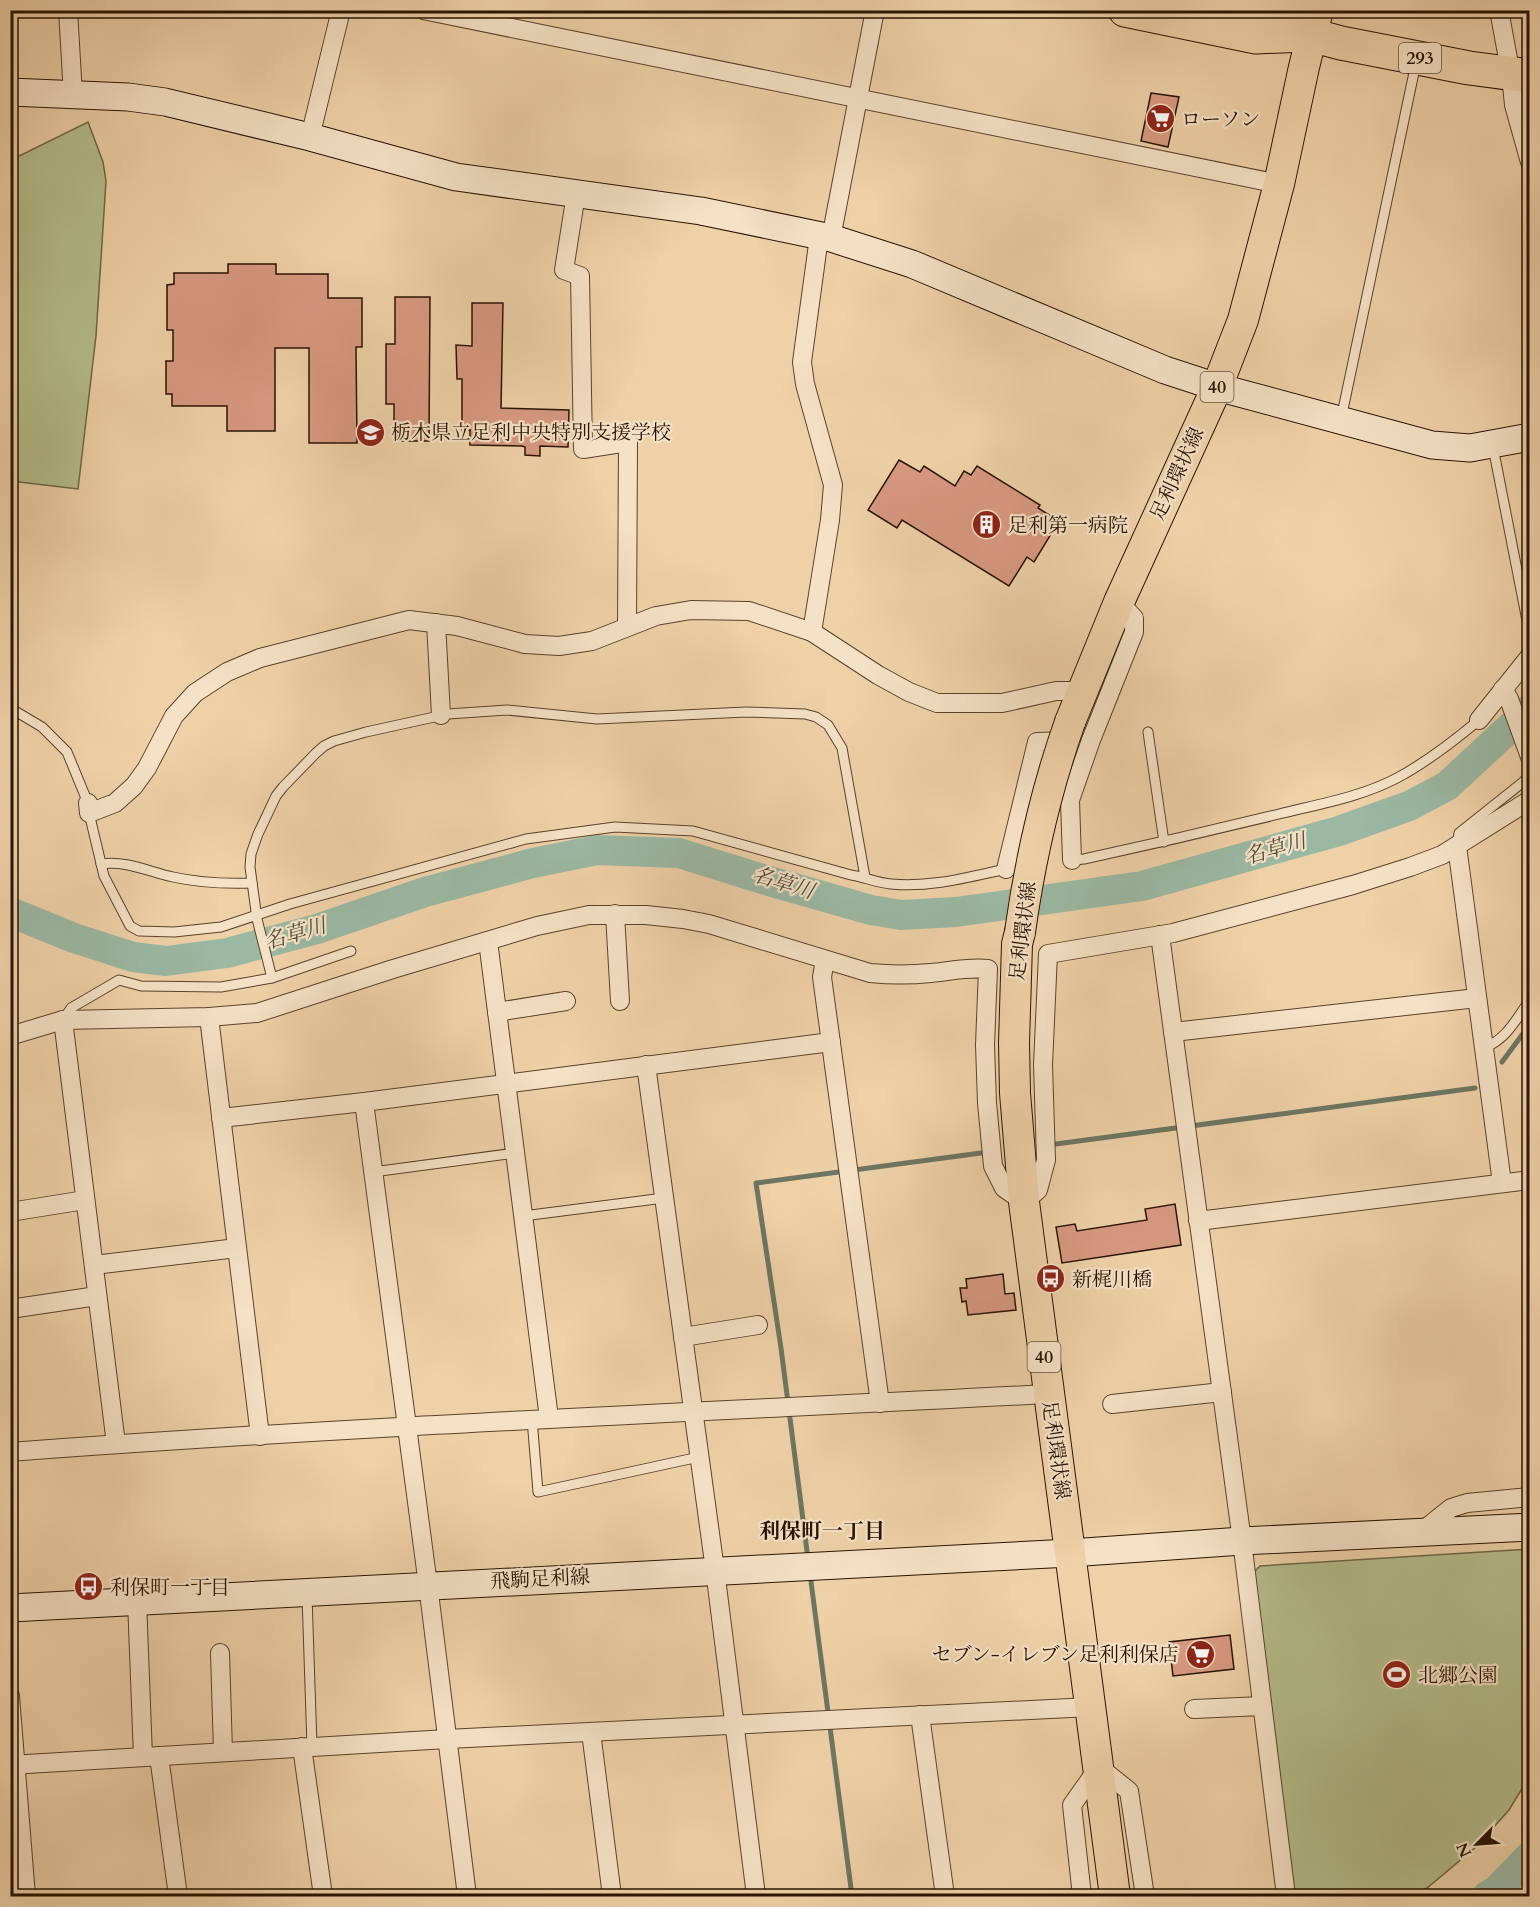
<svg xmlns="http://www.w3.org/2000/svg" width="1540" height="1907" font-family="Cardo,'Noto Serif JP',serif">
	<rect width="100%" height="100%" fill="#efd1a8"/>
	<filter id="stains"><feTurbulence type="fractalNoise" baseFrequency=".00333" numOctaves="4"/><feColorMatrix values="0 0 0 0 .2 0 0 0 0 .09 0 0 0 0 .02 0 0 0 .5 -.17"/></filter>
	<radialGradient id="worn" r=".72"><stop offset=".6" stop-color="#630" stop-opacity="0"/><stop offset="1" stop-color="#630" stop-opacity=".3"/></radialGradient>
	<!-- green -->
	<g fill="#b4bd8c" stroke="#6e6846" stroke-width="1.5">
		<polygon points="88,122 103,162 106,181 96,336 78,489 11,481 11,160"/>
		<polygon points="1529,1549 1529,1777 1509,1810 1476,1847 1427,1888 1411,1896 1293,1896 1253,1573 1260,1566"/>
	</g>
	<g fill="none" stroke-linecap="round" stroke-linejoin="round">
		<!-- stream -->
		<g stroke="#6d7662" stroke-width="5">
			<polyline points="1502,1062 1530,1024"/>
			<polyline points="1056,1144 1475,1088"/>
			<polyline points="808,1559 781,1348 756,1183 981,1153"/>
			<polyline points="810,1574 852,1896"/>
		</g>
		<!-- river -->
		<g stroke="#9bb8a3" stroke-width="30">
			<polyline points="10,912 74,938 133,957 166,961 227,953 317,929 425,892 533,863 597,850 679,853 769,881 871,910 901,915 956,912 1142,886 1339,831 1409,806 1447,786 1530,709"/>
			<polyline points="1487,1896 1497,1890 1530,1856"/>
		</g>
	</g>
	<!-- building -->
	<g fill="#d89981" stroke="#291300" stroke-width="1.5">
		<polygon points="1151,93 1179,97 1168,147 1141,141"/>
		<polygon points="228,264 276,264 276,274 328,274 328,298 362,298 362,347 356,347 357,443 309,443 309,348 275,348 275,431 227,431 227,406 172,406 172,394 166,394 166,361 173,361 173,330 167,330 167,285 174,284 174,273 228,273"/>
		<polygon points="395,297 430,297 429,441 394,441 394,404 386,404 386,344 395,344"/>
		<polygon points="472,303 503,303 501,408 569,410 568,447 540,446 540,456 525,455 525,447 522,446 470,445 470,430 462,430 462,379 457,379 456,345 472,346"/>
		<polygon points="899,460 920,472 924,466 955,486 964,471 971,475 977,466 1040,505 1038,508 1059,521 1034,562 1027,557 1009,586 902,520 897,528 868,510"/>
		<polygon points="1175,1204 1181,1245 1062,1263 1056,1227 1075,1224 1077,1231 1147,1220 1145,1209"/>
		<polygon points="1003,1274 1005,1294 1014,1293 1016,1310 968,1315 966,1301 962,1302 960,1288 967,1288 966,1279"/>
		<polygon points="1230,1635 1234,1669 1173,1676 1169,1642"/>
	</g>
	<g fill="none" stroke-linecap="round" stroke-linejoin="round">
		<defs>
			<g id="lane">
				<polyline points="1341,419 1416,63"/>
				<polyline points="1493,447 1530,636"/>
				<polyline points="10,708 42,727 67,752 88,803"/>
				<polyline points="1148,732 1164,842"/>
				<path d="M89 813 104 876 130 926 139 931 174 932 221 927 290 904 526 839 615 827 693 831 851 875C865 877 877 883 891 884 930 888 969 877 1006 869"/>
				<polyline points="1457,846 1459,833 1523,782 1530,774"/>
				<path d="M1072 860 1084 859C1149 845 1214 830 1279 814 1319 804 1361 797 1397 778 1427 762 1454 741 1479 720"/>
				<path d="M101 864C125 860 150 872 173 877 200 883 225 884 252 883"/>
				<polyline points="272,978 257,919 250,867 251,854 258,834 276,796 283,787 316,753 324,746 334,741 366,732 448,714 507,710 597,719 746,712 805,714 816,717 828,725 842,748 865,877"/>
				<polyline points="63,1020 71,1008 119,980 141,986 221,987 272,978 351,951"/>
				<path d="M1484 1048C1507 1039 1516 1019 1530 1000"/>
				<polyline points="373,1172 515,1153"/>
				<polyline points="523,1216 664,1198"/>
				<polyline points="532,1419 538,1492 699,1457"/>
				<polyline points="307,1596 312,1746"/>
			</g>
			<g id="street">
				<polyline points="68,10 73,95"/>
				<polyline points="423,10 1279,184"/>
				<polyline points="1499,10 1511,75 1514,105 1530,162"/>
				<polyline points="310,137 341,10"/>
				<polyline points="576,194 564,270 580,276 583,449 628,442 627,627"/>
				<polyline points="831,238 875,10"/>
				<polyline points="436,623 441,715"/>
				<polyline points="812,632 830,520 833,485 805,384 802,362 819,237"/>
				<polyline points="1503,689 1509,699 1530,757"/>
				<polyline points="1479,720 1530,656"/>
				<polyline points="88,803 89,813 115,803 134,786 147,768 174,716 195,693 227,672 260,658 409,620 457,626 525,644 559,646 592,641 656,616 691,610 749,611 812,632 878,675 909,692 937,703 1002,703 1056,691 1082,691"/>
				<polyline points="1457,846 1502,1183"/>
				<polyline points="1072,860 1070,800 1091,740 1134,632 1134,618 1119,602"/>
				<polyline points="1006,869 1037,742 1071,741"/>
				<polyline points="615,914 620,1001"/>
				<polyline points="1160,935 1242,1541 1286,1896"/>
				<polyline points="488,941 549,1418"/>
				<polyline points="825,960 822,977 880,1403"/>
				<polyline points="497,1012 566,1001"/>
				<polyline points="209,1017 260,1436"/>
				<polyline points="63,1020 116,1444"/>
				<polyline points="1173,1032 1477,998"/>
				<path d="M10 1036 63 1020 209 1017 257 1013 393 969 537 926 589 915H646L683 919 709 924 870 973C890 975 911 975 931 973 951 971 968 967 988 969L985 1045 987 1103 993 1166 1004 1188 1024 1202 1038 1190 1046 1160 1043 1065 1048 954 1173 933 1353 885 1410 867 1442 855 1530 800"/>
				<polyline points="646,1065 715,1570 756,1896"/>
				<polyline points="364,1102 428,1585 467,1896"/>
				<polyline points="221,1118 364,1102 831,1042"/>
				<polyline points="10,1212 85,1200"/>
				<polyline points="1198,1221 1530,1180"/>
				<polyline points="94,1265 237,1248"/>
				<polyline points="10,1309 97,1296"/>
				<polyline points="683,1337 758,1325"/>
				<polyline points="1112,1404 1222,1392"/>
				<path d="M10 1452C356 1426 702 1412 1048 1394"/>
				<polyline points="1421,1532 1451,1508 1467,1503 1530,1497"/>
				<polyline points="137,1600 143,1757"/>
				<polyline points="220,1653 223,1752"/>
				<polyline points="10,1696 26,1896"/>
				<polyline points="1194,1709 1262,1706"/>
				<polyline points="920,1715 945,1896"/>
				<polyline points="591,1732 612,1896"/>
				<polyline points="302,1747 323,1896"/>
				<polyline points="159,1756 178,1896"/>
				<polyline points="10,1765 447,1739 1090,1707"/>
				<polyline points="1082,1896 1072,1805 1099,1767 1129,1791 1145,1896"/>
			</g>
			<g id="secondary">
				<polyline points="10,92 128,97 165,102 310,137 456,177 701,211 831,238 912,264 1165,370 1217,387 1432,445 1470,448 1530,437"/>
				<polyline points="10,1608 1070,1553 1242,1541 1530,1527"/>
			</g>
			<g id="primary">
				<polyline points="1070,722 1119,602 1217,387 1243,320 1279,184 1304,67 1318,10"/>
				<polyline points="1020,932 1017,944 1014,1043 1015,1093 1024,1202 1115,1896"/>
			</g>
			<g id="highway">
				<polyline points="1125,10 1256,37 1306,35"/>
				<polyline points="1258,10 1311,35 1341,43 1469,68 1530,76"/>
			</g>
		</defs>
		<!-- lane casing -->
		<use href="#lane" stroke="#5a422a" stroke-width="11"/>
		<!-- street casing -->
		<use href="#street" stroke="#5a422a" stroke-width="20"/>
		<!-- secondary casing -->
		<use href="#secondary" stroke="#291300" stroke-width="29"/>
		<!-- primary casing -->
		<use href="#primary" stroke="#291300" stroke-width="32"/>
		<!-- highway casing -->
		<use href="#highway" stroke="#291300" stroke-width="35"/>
		<!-- lane -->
		<use href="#lane" stroke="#f5e1c6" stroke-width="9"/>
		<!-- street -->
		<use href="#street" stroke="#f5e1c6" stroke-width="18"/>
		<!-- secondary -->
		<use href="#secondary" stroke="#f5e1c6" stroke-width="27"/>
		<!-- primary -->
		<use href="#primary" stroke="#efd1a8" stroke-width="30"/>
		<!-- highway -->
		<use href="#highway" stroke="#efd1a8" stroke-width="33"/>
		<defs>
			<path id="primary-bridge" d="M1020 932C1030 860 1046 790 1070 722"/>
		</defs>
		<!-- primary-bridge casing -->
		<use href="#primary-bridge" stroke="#291300" stroke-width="32" stroke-linecap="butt"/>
		<!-- primary-bridge -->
		<use href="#primary-bridge" stroke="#efd1a8" stroke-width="30"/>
	</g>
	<!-- icons -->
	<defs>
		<symbol id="supermarket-disc" viewBox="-11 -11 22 22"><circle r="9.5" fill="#8f2418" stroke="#f5e1c6"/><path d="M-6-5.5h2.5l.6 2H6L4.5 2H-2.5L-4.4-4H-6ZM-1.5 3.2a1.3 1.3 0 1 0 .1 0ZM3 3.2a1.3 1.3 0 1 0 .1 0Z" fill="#fff"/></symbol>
		<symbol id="school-disc" viewBox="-11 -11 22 22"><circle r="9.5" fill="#8f2418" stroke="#f5e1c6"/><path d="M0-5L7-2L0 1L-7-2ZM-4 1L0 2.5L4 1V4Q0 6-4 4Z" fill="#fff"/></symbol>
		<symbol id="building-disc" viewBox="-11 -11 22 22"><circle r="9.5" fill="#8f2418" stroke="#f5e1c6"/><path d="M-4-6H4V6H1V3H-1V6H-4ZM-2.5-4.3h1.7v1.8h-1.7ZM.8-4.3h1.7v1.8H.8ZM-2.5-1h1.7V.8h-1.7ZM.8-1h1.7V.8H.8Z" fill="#fff"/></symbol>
		<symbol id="bus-disc" viewBox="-11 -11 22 22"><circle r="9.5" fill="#8f2418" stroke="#f5e1c6"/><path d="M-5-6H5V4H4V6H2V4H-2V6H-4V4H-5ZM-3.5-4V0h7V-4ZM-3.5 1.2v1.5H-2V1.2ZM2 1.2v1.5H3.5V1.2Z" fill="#fff"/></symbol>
		<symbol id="stadium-disc" viewBox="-11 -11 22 22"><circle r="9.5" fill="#8f2418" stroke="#f5e1c6"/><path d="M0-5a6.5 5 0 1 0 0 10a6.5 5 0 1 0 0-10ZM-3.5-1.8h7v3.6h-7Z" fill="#fff"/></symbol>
	</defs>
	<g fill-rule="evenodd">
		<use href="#supermarket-disc" x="1144" y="102" width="33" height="33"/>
		<use href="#school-disc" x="354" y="416" width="33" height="33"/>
		<use href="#building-disc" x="970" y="508" width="33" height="33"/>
		<use href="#bus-disc" x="1034" y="1262" width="33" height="33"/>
		<use href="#bus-disc" x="72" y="1570" width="33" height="33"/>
		<use href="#supermarket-disc" x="1184" y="1638" width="33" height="33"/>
		<use href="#stadium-disc" x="1380" y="1658" width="33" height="33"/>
	</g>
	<g text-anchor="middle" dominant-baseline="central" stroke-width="4.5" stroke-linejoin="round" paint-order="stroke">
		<!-- shield labels -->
		<g fill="#f5e1c6" stroke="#66513b" stroke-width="1.5">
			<rect x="1399" y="43" width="42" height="30" rx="4.5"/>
			<rect x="1200.5" y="372" width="33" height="30" rx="4.5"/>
			<rect x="1027.5" y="1342" width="33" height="30" rx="4.5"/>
		</g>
		<g font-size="18" font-weight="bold" fill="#291300">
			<text x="1420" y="58">293</text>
			<text x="1217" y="387">40</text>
			<text x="1044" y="1357">40</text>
		</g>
		<!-- poi labels -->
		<g font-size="20" fill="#291300" stroke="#f5e1c6" text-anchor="start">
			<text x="1181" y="119">ローソン</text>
			<text x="391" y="432">栃木県立足利中央特別支援学校</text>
			<text x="1008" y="525">足利第一病院</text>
			<text x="1072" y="1279">新梶川橋</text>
			<text x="110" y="1587">利保町一丁目</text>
			<text x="1179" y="1654" text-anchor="end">セブン-イレブン足利利保店</text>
			<text x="1418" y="1675">北郷公園</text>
		</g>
		<!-- street labels -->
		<g font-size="20" fill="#291300" stroke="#f5e1c6">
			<text transform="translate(1177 474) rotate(-65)">足利環状線</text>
			<text transform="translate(1023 931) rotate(-83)">足利環状線</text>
			<text transform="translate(1056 1450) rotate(82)">足利環状線</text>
			<text transform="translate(540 1579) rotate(-3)">飛駒足利線</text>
		</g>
		<!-- water labels -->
		<g font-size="21" font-style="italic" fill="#514d39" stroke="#f5e1c6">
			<text transform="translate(1275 849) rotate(-16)">名草川</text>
			<text transform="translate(783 883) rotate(17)">名草川</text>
			<text transform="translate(295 934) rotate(-16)">名草川</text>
		</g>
		<!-- neighbourhood labels -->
		<g font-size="21" font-weight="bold" fill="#291300" stroke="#f5e1c6">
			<text x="822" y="1531">利保町一丁目</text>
		</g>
	</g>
	<!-- margin -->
	<rect width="1540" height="1907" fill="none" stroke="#efd1a8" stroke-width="36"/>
	<rect x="12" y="12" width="1516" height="1883" fill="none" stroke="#291300" stroke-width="3"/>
	<rect x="18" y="18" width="1504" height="1871" fill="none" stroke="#291300" stroke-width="1.5"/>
	<!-- north arrow -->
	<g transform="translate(1477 1844) rotate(245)" stroke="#f5e1c6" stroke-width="4.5" paint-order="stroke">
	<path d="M0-4.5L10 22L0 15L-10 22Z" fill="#291300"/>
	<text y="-9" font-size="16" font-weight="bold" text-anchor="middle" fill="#291300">N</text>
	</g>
	<rect width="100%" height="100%" filter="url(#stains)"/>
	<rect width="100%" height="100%" fill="url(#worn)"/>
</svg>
